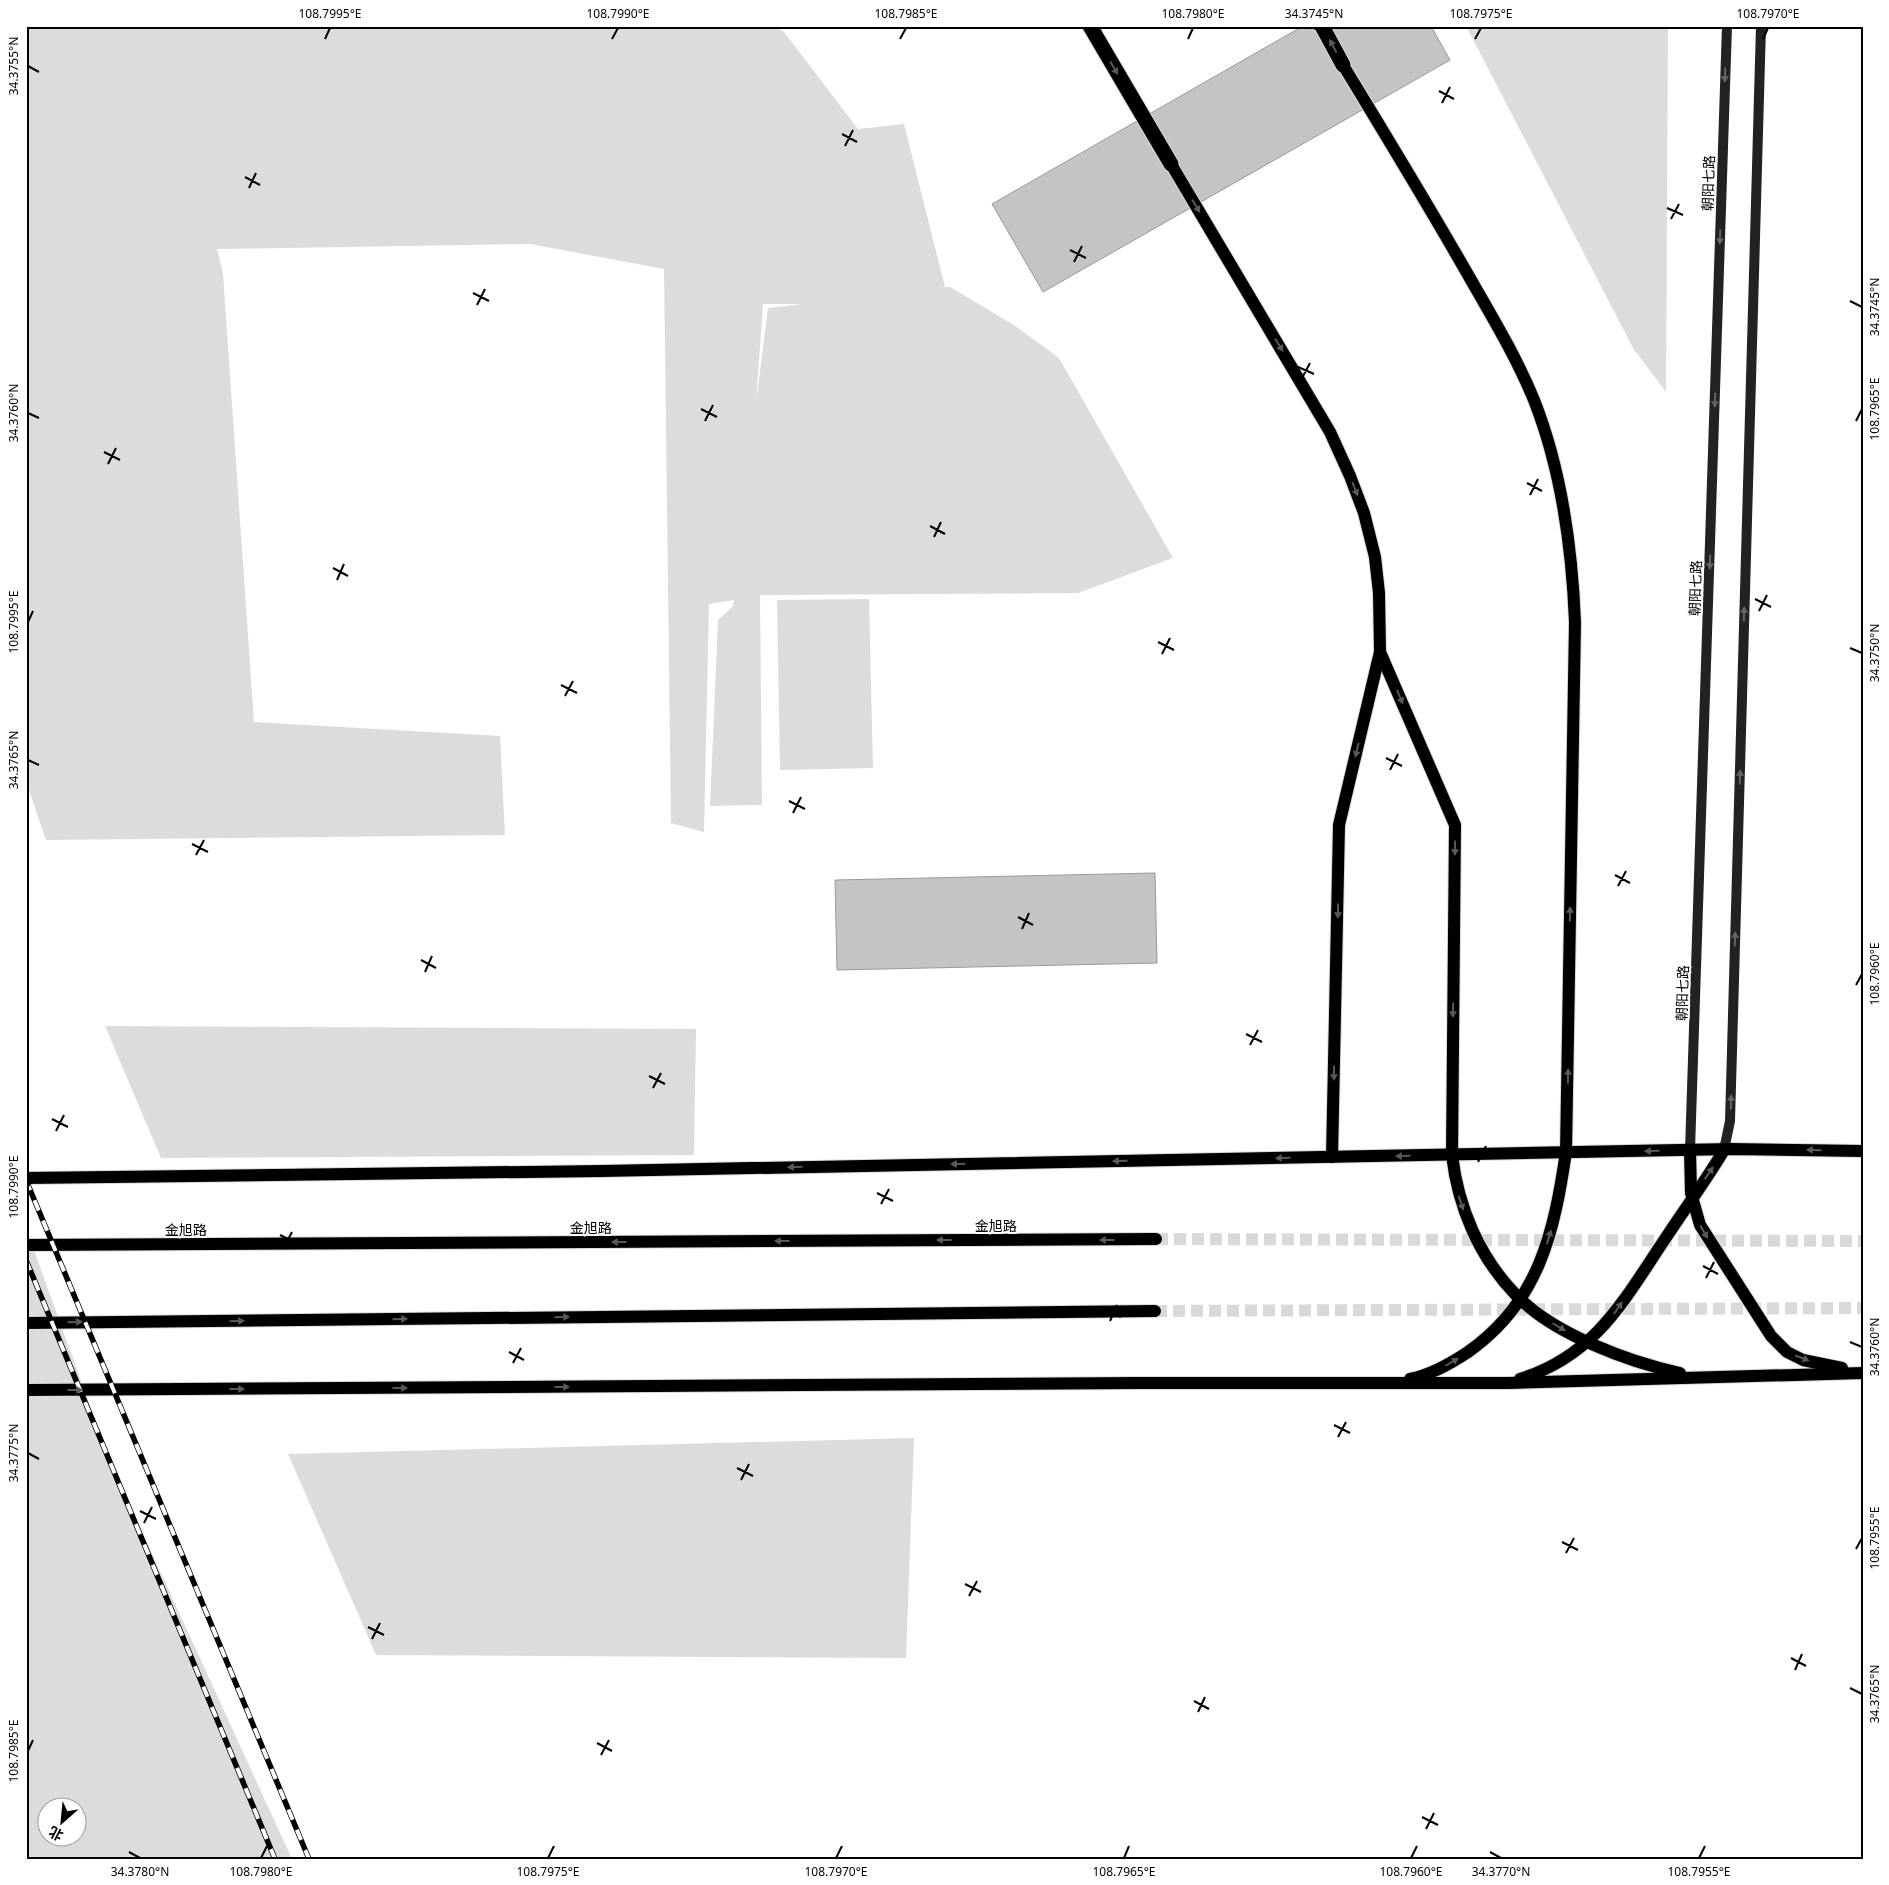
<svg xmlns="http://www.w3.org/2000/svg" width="1889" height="1885" font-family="'Noto Sans','Noto Sans SC',sans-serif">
	<rect width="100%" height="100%" fill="#fff"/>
	<!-- green -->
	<g fill="#dcdcdc" fill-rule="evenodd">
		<path d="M26 26H773L784 32 858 129 904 124 945 287H950L1014 325 1059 358 1173 558 1078 593 760 595 762 805 710 806 718 620 733 606 734 600 709 604 704 832 671 823 664 269 530 244 217 249 223 274 254 722 500 736 505 835 46 840 26 782ZM763 304H802L768 308 756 403Z"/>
		<polygon points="1466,26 1668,26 1666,392 1633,348"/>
		<polygon points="869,599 873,768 780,770 777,600"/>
		<polygon points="105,1026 696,1029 694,1155 161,1158"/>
		<path d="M26 1228 111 1464 292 1859H26ZM48 1808H78V1838H48Z"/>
		<polygon points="914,1438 906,1658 376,1655 288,1454"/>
	</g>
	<!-- building -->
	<g fill="#c4c4c4" stroke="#999">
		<polygon points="1303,26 1431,26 1450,60 1043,292 992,204"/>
		<polygon points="1155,873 1157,963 837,970 835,880"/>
	</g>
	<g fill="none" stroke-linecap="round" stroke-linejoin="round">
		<!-- primary-tunnel -->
		<g stroke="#d9d9d9" stroke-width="12" stroke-dasharray="12 6" stroke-linecap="butt">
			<polyline points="1156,1239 1863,1241"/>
			<polyline points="1155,1311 1863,1308"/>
		</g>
		<defs>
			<g id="primary">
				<path d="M1343 65C1385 134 1427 203 1467 273 1491 315 1516 356 1534 400 1562 471 1572 547 1575 622L1566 1152C1554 1233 1539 1302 1468 1352 1450 1364 1431 1375 1410 1379"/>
				<polyline points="1171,164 1330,432 1350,476 1364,513 1375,557 1379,593 1380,652 1339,825 1332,1157"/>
				<path d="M1380 652 1455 825 1452 1155C1458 1207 1479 1257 1516 1295 1553 1334 1629 1362 1680 1373"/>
				<polyline points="1690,1150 1691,1193 1700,1225 1771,1336 1787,1352 1803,1360 1842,1368"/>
				<polyline points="26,1178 602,1171 1731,1149 1863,1151"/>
				<polyline points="26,1245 1156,1239"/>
				<polyline points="26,1323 1155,1311"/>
				<path d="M1520 1379C1597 1355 1625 1298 1667 1236 1686 1207 1707 1179 1724 1150"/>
				<polyline points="26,1390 1139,1383 1508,1383 1863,1373"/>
			</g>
			<g id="highway">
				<polyline points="1090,26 1171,164"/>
				<polyline points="1322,26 1343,65"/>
			</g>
		</defs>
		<!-- primary casing -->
		<use href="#primary" stroke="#dbdbdb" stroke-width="14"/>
		<!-- highway casing -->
		<use href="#highway" stroke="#dbdbdb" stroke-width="17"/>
		<!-- secondary -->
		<g stroke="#222" stroke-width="10">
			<polyline points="1690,1150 1727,26"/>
			<polyline points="1724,1150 1730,1121 1761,26"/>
		</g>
		<!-- primary -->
		<use href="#primary" stroke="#000" stroke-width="12"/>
		<!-- highway -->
		<use href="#highway" stroke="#000" stroke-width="15"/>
		<defs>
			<g id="rail">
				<polyline points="26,1180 309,1859"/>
				<polyline points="26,1260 275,1859"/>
			</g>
		</defs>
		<!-- rail casing -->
		<use href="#rail" stroke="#000" stroke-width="5.5"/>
		<!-- rail -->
		<use href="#rail" stroke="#fff" stroke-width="4" stroke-dasharray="11" stroke-linecap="butt"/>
	</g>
	<!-- one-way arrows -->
	<defs><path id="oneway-solid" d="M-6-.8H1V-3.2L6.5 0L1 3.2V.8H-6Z" transform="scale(1.25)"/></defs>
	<g fill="#595959">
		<use href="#oneway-solid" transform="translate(1333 46) rotate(-118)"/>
		<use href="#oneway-solid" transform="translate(1114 68) rotate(59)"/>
		<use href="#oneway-solid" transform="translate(1196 206) rotate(59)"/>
		<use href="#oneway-solid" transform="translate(1279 345) rotate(59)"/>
		<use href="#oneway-solid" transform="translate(1355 489) rotate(69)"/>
		<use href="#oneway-solid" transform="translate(1400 697) rotate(67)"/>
		<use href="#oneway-solid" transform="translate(1357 750) rotate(103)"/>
		<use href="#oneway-solid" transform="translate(1455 848) rotate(91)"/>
		<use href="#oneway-solid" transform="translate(1338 911) rotate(91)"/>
		<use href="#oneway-solid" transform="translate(1570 914) rotate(-89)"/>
		<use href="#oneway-solid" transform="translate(1453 1010) rotate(91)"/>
		<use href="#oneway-solid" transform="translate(1334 1073) rotate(91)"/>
		<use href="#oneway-solid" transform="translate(1568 1076) rotate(-89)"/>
		<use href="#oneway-solid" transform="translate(1814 1150) rotate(-179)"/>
		<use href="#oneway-solid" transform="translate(1652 1151) rotate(179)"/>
		<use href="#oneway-solid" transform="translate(1403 1156) rotate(179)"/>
		<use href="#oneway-solid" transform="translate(1283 1158) rotate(179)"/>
		<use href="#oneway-solid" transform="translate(1120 1161) rotate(179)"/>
		<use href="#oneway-solid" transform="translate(958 1164) rotate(179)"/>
		<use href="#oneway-solid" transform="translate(795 1167) rotate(179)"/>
		<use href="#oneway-solid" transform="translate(1709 1173) rotate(-55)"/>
		<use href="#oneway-solid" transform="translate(1461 1203) rotate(72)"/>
		<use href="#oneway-solid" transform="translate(1704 1232) rotate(60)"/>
		<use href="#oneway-solid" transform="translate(1549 1237) rotate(-74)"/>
		<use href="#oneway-solid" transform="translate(944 1240) rotate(180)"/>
		<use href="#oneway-solid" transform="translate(1107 1240) rotate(180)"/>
		<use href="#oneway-solid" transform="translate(782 1241) rotate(180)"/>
		<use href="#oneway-solid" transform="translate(619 1242) rotate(180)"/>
		<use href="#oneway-solid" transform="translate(1618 1308) rotate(-56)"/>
		<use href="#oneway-solid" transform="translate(562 1317) rotate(-1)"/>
		<use href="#oneway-solid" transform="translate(400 1319) rotate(-1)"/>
		<use href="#oneway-solid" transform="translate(237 1321) rotate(-1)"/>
		<use href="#oneway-solid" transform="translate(75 1322) rotate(-1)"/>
		<use href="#oneway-solid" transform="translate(1559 1327) rotate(30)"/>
		<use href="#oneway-solid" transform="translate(1802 1358) rotate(21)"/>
		<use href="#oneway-solid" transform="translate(1452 1362) rotate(-30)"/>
		<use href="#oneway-solid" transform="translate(562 1387)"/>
		<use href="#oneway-solid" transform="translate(400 1388)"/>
		<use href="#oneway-solid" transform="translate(237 1389)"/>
		<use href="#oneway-solid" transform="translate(75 1390)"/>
	</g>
	<g fill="#646464">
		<use href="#oneway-solid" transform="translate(1725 75) rotate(92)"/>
		<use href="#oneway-solid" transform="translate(1720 237) rotate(92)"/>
		<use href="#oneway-solid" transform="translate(1715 400) rotate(92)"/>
		<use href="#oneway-solid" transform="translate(1710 562) rotate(92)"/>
		<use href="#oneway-solid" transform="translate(1744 614) rotate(-88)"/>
		<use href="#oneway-solid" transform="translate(1740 777) rotate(-88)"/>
		<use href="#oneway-solid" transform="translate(1735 939) rotate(-88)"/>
		<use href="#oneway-solid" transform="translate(1731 1102) rotate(-88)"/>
	</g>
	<!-- ticks -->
	<path fill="none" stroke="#000" stroke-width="2" d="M1314 28 1325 33M325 39 330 28M612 39 618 28M900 39 906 28M1188 39 1193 28M1475 39 1481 28M1763 39 1768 28M28 66 39 72M1439 91 1454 99M1442 103 1450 87M842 134 857 142M845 146 853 130M245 177 260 185M249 188 256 173M1667 208 1683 215M1671 219 1679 204M1070 250 1086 258M1074 262 1082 246M473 293 489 301M1850 301 1862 307M477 305 485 289M1298 367 1314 374M1302 378 1310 363M701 409 717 417M28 413 39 418M705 421 713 405M1856 421 1862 409M104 452 120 460M108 464 116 448M1527 483 1542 491M1530 495 1538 479M930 526 945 534M934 537 941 522M333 568 348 576M337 580 344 564M1755 599 1771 607M1759 611 1767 595M28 622 33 611M1158 642 1174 650M1850 648 1862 653M1162 654 1170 638M561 685 577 693M565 696 573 681M1386 758 1402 766M28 760 39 765M1390 770 1398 754M789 801 805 809M793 813 801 797M192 844 208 852M196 855 204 840M1615 875 1630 883M1618 886 1626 871M1018 917 1033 925M1022 929 1029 913M421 960 436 968M425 972 432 956M1856 985 1862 974M1246 1034 1262 1042M1250 1045 1258 1030M649 1076 665 1084M653 1088 661 1073M52 1119 68 1127M56 1131 64 1115M1474 1150 1490 1158M1478 1162 1486 1146M28 1187 33 1175M877 1193 893 1201M881 1204 889 1189M280 1235 296 1243M284 1247 292 1232M1703 1266 1718 1274M1706 1278 1714 1262M1106 1309 1121 1317M1110 1321 1117 1305M1850 1342 1862 1347M509 1352 524 1360M513 1363 521 1348M1334 1425 1350 1433M1338 1437 1346 1422M28 1453 39 1459M737 1468 753 1476M741 1480 749 1464M140 1511 156 1519M144 1523 152 1507M1562 1542 1578 1550M1856 1549 1862 1538M1566 1553 1574 1538M965 1584 981 1592M969 1596 977 1581M368 1627 384 1635M372 1639 380 1623M1791 1658 1806 1666M1795 1670 1802 1654M1850 1688 1862 1694M1194 1701 1209 1709M1198 1712 1205 1697M597 1743 612 1751M28 1751 33 1740M601 1755 609 1740M1422 1817 1438 1825M1426 1829 1434 1813M129 1852 140 1858M1490 1852 1501 1858M261 1858 267 1846M548 1858 554 1846M836 1858 842 1846M1124 1858 1129 1846M1411 1858 1417 1846M1699 1858 1705 1846"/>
	<g text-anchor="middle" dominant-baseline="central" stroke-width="4" stroke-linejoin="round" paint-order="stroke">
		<!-- street labels -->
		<g font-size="14" fill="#000" stroke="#fff">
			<text transform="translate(1708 183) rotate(-88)">朝阳七路</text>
			<text transform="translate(1695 588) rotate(-88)">朝阳七路</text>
			<text transform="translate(1682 993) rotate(-88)">朝阳七路</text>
			<text x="996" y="1225">金旭路</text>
			<text x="591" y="1227">金旭路</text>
			<text x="186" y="1229">金旭路</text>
		</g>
	</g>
	<!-- border -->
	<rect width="1889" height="1885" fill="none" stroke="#ffffff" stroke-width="55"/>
	<!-- north arrow -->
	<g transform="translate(62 1822) rotate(207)"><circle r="24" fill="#ffffff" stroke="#999999"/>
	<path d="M0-4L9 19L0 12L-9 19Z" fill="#000000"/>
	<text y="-8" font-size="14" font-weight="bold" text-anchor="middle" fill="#000000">北</text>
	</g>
	<rect x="28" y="28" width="1834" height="1830" fill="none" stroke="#000" stroke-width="2"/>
	<g font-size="12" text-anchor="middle" fill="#000">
		<text x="330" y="18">108.7995°E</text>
		<text x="618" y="18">108.7990°E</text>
		<text x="906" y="18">108.7985°E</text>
		<text x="1193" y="18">108.7980°E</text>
		<text x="1314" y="18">34.3745°N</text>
		<text x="1481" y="18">108.7975°E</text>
		<text x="1768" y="18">108.7970°E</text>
		<text transform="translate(14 66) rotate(-90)" y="4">34.3755°N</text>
		<text transform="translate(1875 307) rotate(-90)" y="4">34.3745°N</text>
		<text transform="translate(1875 409) rotate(-90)" y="4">108.7965°E</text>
		<text transform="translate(14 413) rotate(-90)" y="4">34.3760°N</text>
		<text transform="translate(14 622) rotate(-90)" y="4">108.7995°E</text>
		<text transform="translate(1875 653) rotate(-90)" y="4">34.3750°N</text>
		<text transform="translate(14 760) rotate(-90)" y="4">34.3765°N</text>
		<text transform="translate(1875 974) rotate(-90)" y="4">108.7960°E</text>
		<text transform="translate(14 1187) rotate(-90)" y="4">108.7990°E</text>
		<text transform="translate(1875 1347) rotate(-90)" y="4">34.3760°N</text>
		<text transform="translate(14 1453) rotate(-90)" y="4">34.3775°N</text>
		<text transform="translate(1875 1538) rotate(-90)" y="4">108.7955°E</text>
		<text transform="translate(1875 1694) rotate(-90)" y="4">34.3765°N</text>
		<text transform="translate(14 1751) rotate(-90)" y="4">108.7985°E</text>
		<text x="140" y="1876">34.3780°N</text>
		<text x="261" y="1876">108.7980°E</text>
		<text x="548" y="1876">108.7975°E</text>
		<text x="836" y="1876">108.7970°E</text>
		<text x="1124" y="1876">108.7965°E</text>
		<text x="1411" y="1876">108.7960°E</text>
		<text x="1501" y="1876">34.3770°N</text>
		<text x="1699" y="1876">108.7955°E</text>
	</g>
</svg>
